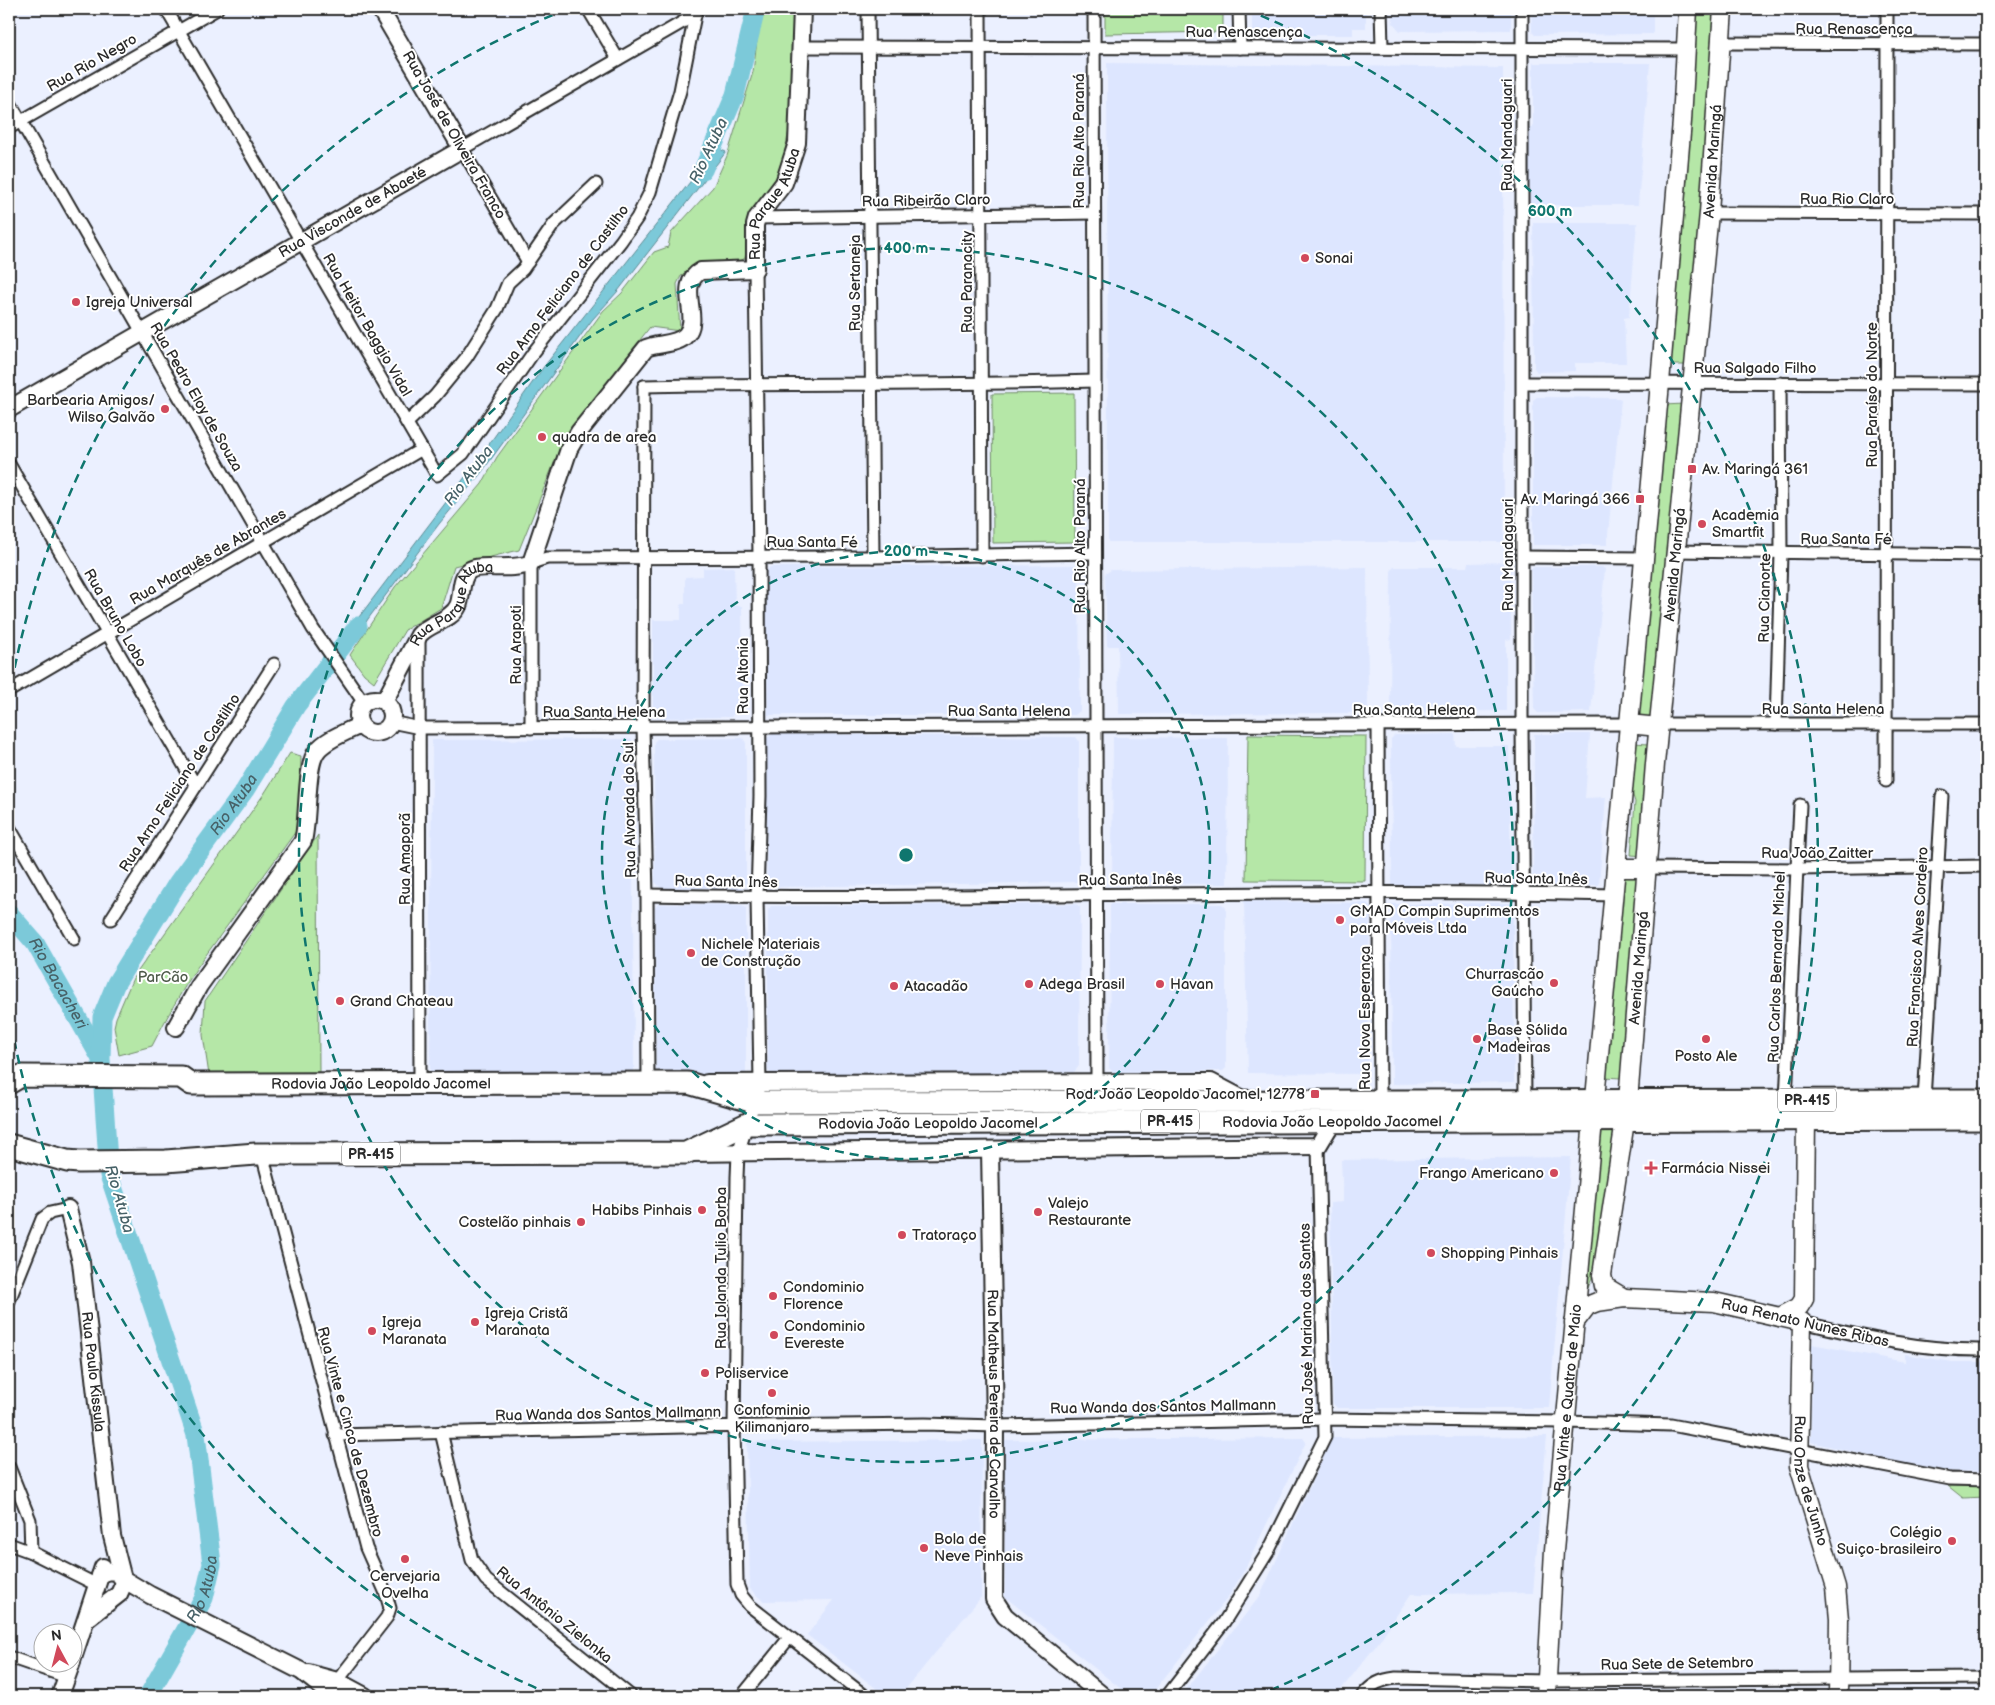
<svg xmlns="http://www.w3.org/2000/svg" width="1995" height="1705" font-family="'Balsamiq Sans',sans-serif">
	<rect width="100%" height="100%" fill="#ebf0ff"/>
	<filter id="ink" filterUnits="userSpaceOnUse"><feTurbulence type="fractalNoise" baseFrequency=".02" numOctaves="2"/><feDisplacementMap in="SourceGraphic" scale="10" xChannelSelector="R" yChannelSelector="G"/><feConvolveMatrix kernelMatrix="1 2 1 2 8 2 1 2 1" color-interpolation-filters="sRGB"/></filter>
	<g filter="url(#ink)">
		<!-- built -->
		<g fill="#dde6ff">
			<polygon points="1252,9 1366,9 1366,28 1353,28 1353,35 1255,35 1252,32"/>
			<polygon points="1392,9 1511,9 1511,30 1400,31 1393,23"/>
			<polygon points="1531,9 1653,9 1653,34 1535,35 1532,32"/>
			<polygon points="1107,63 1503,68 1504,542 1108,542"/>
			<polygon points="1533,63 1650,63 1638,205 1528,205 1527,128 1533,128"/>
			<polygon points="1533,223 1637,223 1629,317 1624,318 1626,363 1575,363 1575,371 1537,372 1534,368"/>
			<polygon points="1537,397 1618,398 1621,399 1607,545 1533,545 1533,400"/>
			<polygon points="1510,562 1511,639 1506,640 1506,711 1393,712 1390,710 1391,571 1394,567 1467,567 1468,563"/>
			<polygon points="1079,565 1080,711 1075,715 768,715 765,572 770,567"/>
			<polygon points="734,567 735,606 742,606 743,702 731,717 658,718 653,714 653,620 681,620 681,604 685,604 685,577 703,576 703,568"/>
			<polygon points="1367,567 1368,709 1365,713 1119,714 1118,646 1107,646 1105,574 1111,570"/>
			<polygon points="1534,567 1602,567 1605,569 1591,712 1538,713 1534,709 1531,570"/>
			<polygon points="772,734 1076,737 1079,741 1079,882 772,887 767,882 766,739"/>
			<polygon points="1455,734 1456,746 1509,746 1511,885 1392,886 1391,739 1395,735"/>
			<polygon points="1534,734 1590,734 1585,798 1606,797 1599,885 1533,885"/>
			<polygon points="1113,737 1228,738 1227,884 1112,883"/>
			<polygon points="743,738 746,743 746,882 741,889 661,888 655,882 654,742 657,739"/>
			<polygon points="632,739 634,1073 430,1076 432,740"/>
			<polygon points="1244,901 1367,903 1370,906 1368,1074 1248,1073"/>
			<polygon points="1510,903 1513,906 1514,1082 1392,1084 1391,904"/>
			<polygon points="658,904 742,905 746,908 746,1073 743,1076 660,1073 656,1069 655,908"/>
			<polygon points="1076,904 1080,907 1079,1066 1074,1072 772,1075 768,1070 768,910 771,906"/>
			<polygon points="1110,904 1222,904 1226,908 1226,1068 1223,1071 1113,1072 1109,1068"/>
			<polygon points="1571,1157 1549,1408 1337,1408 1333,1404 1330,1203 1343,1202 1341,1160"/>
			<polygon points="1812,1344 1905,1362 1905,1354 1953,1362 1986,1362 1986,1471 1938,1472 1811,1442"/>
			<polygon points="1547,1436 1533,1593 1411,1594 1378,1643 1336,1696 1181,1696 1260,1596 1332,1438"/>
			<polygon points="1303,1438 1306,1442 1245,1569 1229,1596 1150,1696 1130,1696 1005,1597 1005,1440"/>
			<polygon points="982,1440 981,1597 900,1696 886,1696 807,1635 834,1600 763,1601 750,1589 747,1442"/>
			<polygon points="1535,1692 1534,1696 1376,1696 1378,1694"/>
		</g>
		<!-- green -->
		<g fill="#b5e7a7" stroke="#708969">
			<polygon points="761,9 795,9 791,120 781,170 752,212 745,258 734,265 681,276 677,284 680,331 650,327 565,436 519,550 454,566 441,608 405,630 374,682 364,674 350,655 395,587 482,484 497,457 603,311 622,293 654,252 668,247 671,233 713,187 727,156 753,72"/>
			<polygon points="1105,9 1223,9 1223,32 1105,34"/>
			<polygon points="1697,9 1715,9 1713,52 1687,365 1668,365"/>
			<polygon points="1074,393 1075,542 993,543 992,394"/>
			<polygon points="1685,404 1651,720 1633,720 1663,405"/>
			<polygon points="1248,735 1366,736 1365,881 1246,880"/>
			<polygon points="1634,743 1648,744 1644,802 1644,856 1631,855 1635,802 1630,786"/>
			<path d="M290 753 301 756 299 827 198 966C181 992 166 1018 152 1046L119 1055 114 1027 116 1018 133 978 264 794Z"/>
			<polygon points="318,835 319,1075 209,1075 203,1035 205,1001"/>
			<polygon points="1623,875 1640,876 1621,1078 1604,1077"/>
			<polygon points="1599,1128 1619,1129 1602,1254 1588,1288"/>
			<polygon points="1948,1486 1986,1486 1986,1497 1963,1498"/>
		</g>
		<!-- water -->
		<polygon fill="#7bc9d9" stroke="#5b8a93" points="709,145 726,152 618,291 592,320 481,473 439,524 368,619 346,654 340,642 475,464 542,369 694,177"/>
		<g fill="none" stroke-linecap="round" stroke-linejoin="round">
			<!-- river -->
			<g stroke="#7bc9d9" stroke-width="19">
				<polyline points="703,170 735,95 756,9"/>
				<path id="s1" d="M9 913 35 943 100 1057"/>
				<path id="s2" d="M148 1696 204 1598 212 1564 196 1435 109 1175 101 1059 102 1017 116 983 178 882 245 790 296 706 358 626"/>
			</g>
			<defs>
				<g id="street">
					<polyline points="166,9 437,475 463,454 533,353 621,241 637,218 650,192 680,91 695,15"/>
					<polyline points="588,9 618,59"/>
					<polyline points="868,9 873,557"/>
					<polyline points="980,9 982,556"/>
					<polyline points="1094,9 1097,1083"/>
					<polyline points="1239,9 1240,48"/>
					<polyline points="1381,9 1382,47"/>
					<polyline points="1522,9 1522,725 1525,1101"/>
					<polyline points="1721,43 1986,44"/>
					<polyline points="801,47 1687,49"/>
					<polyline points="9,101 313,629 364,703"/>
					<polyline points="9,128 217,9"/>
					<polyline points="1709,213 1986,214"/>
					<polyline points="757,218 1094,213"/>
					<polyline points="528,262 462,149 695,15"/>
					<polyline points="755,269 759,557 760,796 757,897 760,1084 738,1153 737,1177 734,1426 737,1584 741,1595 750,1606 865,1696"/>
					<polyline points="1524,383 1986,384"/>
					<polyline points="644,386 643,727 647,895 648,1083"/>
					<path d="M644 386C794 383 944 386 1094 381"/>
					<polyline points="407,423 435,396 466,358 497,309 508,283 523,269 554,224 596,184"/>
					<polyline points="9,464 196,786"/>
					<polyline points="1675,551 1986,555"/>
					<polyline points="1523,557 1644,558"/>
					<polyline points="419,638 420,1084"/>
					<polyline points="9,691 422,449"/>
					<polyline points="391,722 420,728 1628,724"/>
					<polyline points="1659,724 1986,724"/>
					<polyline points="1776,724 1781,554 1780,383"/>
					<polyline points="1378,725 1380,1102"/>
					<polyline points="531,728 531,563 547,558 873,557 1095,553"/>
					<polyline points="1886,781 1887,9"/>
					<polyline points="9,827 74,939"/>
					<polyline points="1648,868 1797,869 1986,866"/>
					<path d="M647 895C969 901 1292 887 1614 895"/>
					<polyline points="111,919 274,664"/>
					<polyline points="1786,1100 1800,805"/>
					<polyline points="1924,1100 1942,796"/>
					<polyline points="262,1154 366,1548 385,1591 390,1608 387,1617 334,1685"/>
					<polyline points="9,1301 42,1219 50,1213 68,1209"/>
					<path d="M1802 1322C1864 1337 1923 1351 1986 1350"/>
					<polyline points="441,1432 472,1560 486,1580 631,1696"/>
					<polyline points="335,1435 684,1427 925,1424 995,1426 1323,1419 1566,1422 1671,1425 1950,1479 1986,1480"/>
					<polyline points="9,1467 30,1520 31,1552"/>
					<polyline points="9,1544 31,1552 97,1585"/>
					<polyline points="9,1657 67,1677"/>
					<polyline points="742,1696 789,1638"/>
					<polyline points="1167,1696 1224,1622 1269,1550 1325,1437 1318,1146"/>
					<path d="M1362 1696C1372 1684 1380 1680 1396 1678L1547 1681 1986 1678"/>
				</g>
				<g id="secondary">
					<path id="s3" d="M9 409 462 149 380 9"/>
					<circle cx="375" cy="716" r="17"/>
					<path id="s4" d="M384 702 419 635C429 623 451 621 458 606 463 595 459 577 470 570 482 563 511 572 531 563L569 449 579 432 646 348C657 343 678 345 686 335 702 318 675 285 701 271L755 269V225L757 218 784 183 797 143 802 9"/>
					<path d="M176 1027 199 986 303 841C309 819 305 766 317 751 326 739 347 732 360 725"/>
					<polyline points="707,1083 1211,1082 1245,1100"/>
					<path id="s5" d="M990 1150 995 1426 994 1599 1005 1616 1103 1696"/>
					<polyline points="689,1153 1318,1146 1333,1121"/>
					<path id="s6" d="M68 1209 81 1262 112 1536 124 1583 119 1594 87 1619"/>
					<polyline points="100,1576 107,1571 117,1572 123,1579 150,1595 301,1671 333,1696"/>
					<polyline points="72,1661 103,1567"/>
					<polyline points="308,1673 337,1681 365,1696"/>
					<polyline points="60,1696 72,1662"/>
				</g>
				<g id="primary">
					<polyline points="1628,724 1659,727"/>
					<polyline points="1617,868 1648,868"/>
					<path id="s7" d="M1624 1298 1604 1286 1602 1275 1628 1101 1655 764 1709 213 1723 9"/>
					<polyline points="1780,1317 1799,1307 1804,1299 1806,1119"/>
					<path id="s8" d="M1574 1323 1587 1306 1597 1302 1624 1298 1714 1302 1802 1322 1799 1466 1836 1587 1839 1619 1838 1696"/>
					<path id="s9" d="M1546 1696 1554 1550 1660 383 1682 121 1688 9"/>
				</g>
				<g id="highway">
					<path id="s10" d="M9 1083 21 1076 181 1077 191 1084 688 1083 754 1102 1986 1100"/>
					<path id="s11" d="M9 1145 67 1161 79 1162 166 1161 256 1154 686 1153 747 1124 1986 1119"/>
				</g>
			</defs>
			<!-- street casing -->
			<use href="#street" stroke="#2b2b2b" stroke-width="15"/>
			<!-- secondary casing -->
			<use href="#secondary" stroke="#2b2b2b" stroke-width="20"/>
			<!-- primary casing -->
			<use href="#primary" stroke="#2b2b2b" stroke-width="21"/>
			<!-- highway casing -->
			<use href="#highway" stroke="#2b2b2b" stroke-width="25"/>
			<!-- street -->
			<use href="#street" stroke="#fff" stroke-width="11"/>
			<!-- secondary -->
			<use href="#secondary" stroke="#fff" stroke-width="16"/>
			<!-- primary -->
			<use href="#primary" stroke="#fff" stroke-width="18"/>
			<!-- highway -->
			<use href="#highway" stroke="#fff" stroke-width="21"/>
		</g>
	</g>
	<!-- distance rings -->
	<g fill="none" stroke="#0f766e" stroke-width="2.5" stroke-dasharray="9 6">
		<circle cx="906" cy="855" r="304"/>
		<circle cx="906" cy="855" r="607"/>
		<path d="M550 1694A911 911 0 0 1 9 1013M9 697A911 911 0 0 1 565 10M1247 10A911 911 0 0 1 1262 1694"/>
	</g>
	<!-- markers -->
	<g fill="#d1495b" stroke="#fff" stroke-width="2">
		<circle cx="1305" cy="258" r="5"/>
		<circle cx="76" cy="302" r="5"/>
		<circle cx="165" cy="409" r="5"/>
		<circle cx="542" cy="437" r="5"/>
		<rect x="1687" y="464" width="10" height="10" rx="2.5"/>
		<rect x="1635" y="494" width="10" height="10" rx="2.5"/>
		<circle cx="1702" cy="524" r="5"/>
		<circle cx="1340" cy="920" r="5"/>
		<circle cx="691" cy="953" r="5"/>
		<circle cx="1554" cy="983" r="5"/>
		<circle cx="1029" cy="984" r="5"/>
		<circle cx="1160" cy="984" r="5"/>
		<circle cx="894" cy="986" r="5"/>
		<circle cx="340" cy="1001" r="5"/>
		<circle cx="1477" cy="1039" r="5"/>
		<circle cx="1706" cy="1039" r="5"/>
		<rect x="1310" y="1089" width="10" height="10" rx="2.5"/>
		<path d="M1648.5 1160.5h5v5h5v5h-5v5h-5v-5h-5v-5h5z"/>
		<circle cx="1554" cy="1173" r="5"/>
		<circle cx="702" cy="1210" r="5"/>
		<circle cx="1038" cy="1212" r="5"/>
		<circle cx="581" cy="1222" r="5"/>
		<circle cx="902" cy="1235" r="5"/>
		<circle cx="1431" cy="1253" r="5"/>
		<circle cx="773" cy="1296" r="5"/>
		<circle cx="475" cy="1322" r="5"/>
		<circle cx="372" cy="1331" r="5"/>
		<circle cx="774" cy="1335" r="5"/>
		<circle cx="705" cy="1373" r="5"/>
		<circle cx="772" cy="1393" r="5"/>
		<circle cx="1952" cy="1541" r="5"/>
		<circle cx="924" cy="1548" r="5"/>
		<circle cx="405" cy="1559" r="5"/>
	</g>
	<g text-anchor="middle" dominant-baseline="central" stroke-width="4" stroke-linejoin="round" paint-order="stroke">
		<!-- shield labels -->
		<g fill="#fff" stroke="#6b6b6b" stroke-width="1">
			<rect x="1778" y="1088.5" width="58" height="23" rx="4"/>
			<rect x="1141" y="1109.5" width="58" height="23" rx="4"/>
			<rect x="342" y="1142.5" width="58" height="23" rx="4"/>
		</g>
		<g font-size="14" font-weight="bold" fill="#2b2b2b">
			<text x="1807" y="1100">PR-415</text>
			<text x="1170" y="1121">PR-415</text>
			<text x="371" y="1154">PR-415</text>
		</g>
		<!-- street labels -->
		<g font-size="15" fill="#2b2b2b" stroke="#fff">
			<text x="1854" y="29">Rua Renascença</text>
			<text x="1244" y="32">Rua Renascença</text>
			<text transform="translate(92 63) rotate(-30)">Rua Rio Negro</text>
			<text transform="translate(454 135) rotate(60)">Rua José de Oliveira Franco</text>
			<text transform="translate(1507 135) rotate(-90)">Rua Mandaguari</text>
			<text transform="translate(1079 141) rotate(-90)">Rua Rio Alto Paraná</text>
			<text stroke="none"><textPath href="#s7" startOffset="1154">Avenida Maringá</textPath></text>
			<text x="1847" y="199">Rua Rio Claro</text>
			<text transform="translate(926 201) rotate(-1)">Rua Ribeirão Claro</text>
			<text stroke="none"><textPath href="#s4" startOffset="710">Rua Parque Atuba</textPath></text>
			<text stroke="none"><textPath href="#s3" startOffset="396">Rua Visconde de Abaeté</textPath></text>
			<text transform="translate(967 282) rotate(-90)">Rua Paranacity</text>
			<text transform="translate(855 283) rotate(-90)">Rua Sertaneja</text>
			<text transform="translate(563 290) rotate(-53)">Rua Arno Feliciano de Castilho</text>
			<text transform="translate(367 325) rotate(60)">Rua Heitor Baggio Vidal</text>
			<text x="1755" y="368">Rua Salgado Filho</text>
			<text transform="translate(1872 395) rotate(-90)">Rua Paraíso do Norte</text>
			<text transform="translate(196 397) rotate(60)">Rua Pedro Eloy de Souza</text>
			<text x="1846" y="539">Rua Santa Fé</text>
			<text x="812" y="542">Rua Santa Fé</text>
			<text transform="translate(1080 546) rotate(-90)">Rua Rio Alto Paraná</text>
			<text transform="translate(1508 555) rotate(-90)">Rua Mandaguari</text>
			<text transform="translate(208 557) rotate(-30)">Rua Marquês de Abrantes</text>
			<text stroke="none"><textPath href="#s7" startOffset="749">Avenida Maringá</textPath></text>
			<text transform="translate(1765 598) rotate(-89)">Rua Cianorte</text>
			<text stroke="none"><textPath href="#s4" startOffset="126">Rua Parque Atuba</textPath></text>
			<text transform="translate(115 618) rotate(60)">Rua Bruno Lobo</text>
			<text transform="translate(516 645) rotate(-90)">Rua Arapoti</text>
			<text transform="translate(743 676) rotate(-90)">Rua Altonia</text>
			<text x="1823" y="709">Rua Santa Helena</text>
			<text x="1414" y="710">Rua Santa Helena</text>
			<text x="1009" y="711">Rua Santa Helena</text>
			<text x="604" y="712">Rua Santa Helena</text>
			<text transform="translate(180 783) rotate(-57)">Rua Arno Feliciano de Castilho</text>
			<text transform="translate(630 810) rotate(-91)">Rua Alvorada do Sul</text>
			<text x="1817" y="853">Rua João Zaitter</text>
			<text transform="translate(405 859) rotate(-90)">Rua Amaporã</text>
			<text transform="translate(1536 879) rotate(1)">Rua Santa Inês</text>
			<text transform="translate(1130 880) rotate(-1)">Rua Santa Inês</text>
			<text transform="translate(726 882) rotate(1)">Rua Santa Inês</text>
			<text transform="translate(1918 947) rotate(-87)">Rua Francisco Alves Cordeiro</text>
			<text transform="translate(1777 967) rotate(-88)">Rua Carlos Bernardo Michel</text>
			<text stroke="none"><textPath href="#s7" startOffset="344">Avenida Maringá</textPath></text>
			<text transform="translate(1365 1018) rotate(-90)">Rua Nova Esperança</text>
			<text stroke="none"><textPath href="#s10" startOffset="376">Rodovia João Leopoldo Jacomel</textPath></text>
			<text stroke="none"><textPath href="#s11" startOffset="1332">Rodovia João Leopoldo Jacomel</textPath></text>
			<text stroke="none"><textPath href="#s11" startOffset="928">Rodovia João Leopoldo Jacomel</textPath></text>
			<text transform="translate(721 1268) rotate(-90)">Rua Iolanda Tulio Borba</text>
			<text transform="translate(1805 1323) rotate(13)">Rua Renato Nunes Ribas</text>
			<text transform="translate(1307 1324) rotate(-91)">Rua José Mariano dos Santos</text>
			<text stroke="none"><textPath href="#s6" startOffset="165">Rua Paulo Kissula</textPath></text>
			<text stroke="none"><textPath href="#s9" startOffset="299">Rua Vinte e Quatro de Maio</textPath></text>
			<text stroke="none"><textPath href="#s5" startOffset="254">Rua Matheus Pereira de Carvalho</textPath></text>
			<text transform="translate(1163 1407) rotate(-1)">Rua Wanda dos Santos Mallmann</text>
			<text transform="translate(608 1414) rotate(-1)">Rua Wanda dos Santos Mallmann</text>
			<text transform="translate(350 1432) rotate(75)">Rua Vinte e Cinco de Dezembro</text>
			<text stroke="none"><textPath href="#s8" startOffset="400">Rua Onze de Junho</textPath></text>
			<text transform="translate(554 1615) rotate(39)">Rua Antônio Zielonka</text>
			<text transform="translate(1677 1664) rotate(-1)">Rua Sete de Setembro</text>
		</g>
		<!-- poi labels -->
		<g font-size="15" fill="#2b2b2b" stroke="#fff" text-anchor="start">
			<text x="1315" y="258">Sonai</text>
			<text x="86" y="302">Igreja Universal</text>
			<text x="155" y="400" text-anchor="end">Barbearia Amigos/<tspan x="155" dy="17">Wilso Galvão</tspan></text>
			<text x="552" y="437">quadra de area</text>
			<text x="1702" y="469">Av. Maringá 361</text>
			<text x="1630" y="499" text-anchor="end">Av. Maringá 366</text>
			<text x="1712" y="515">Academia<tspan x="1712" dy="17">Smartfit</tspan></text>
			<text x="1350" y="911">GMAD Compin Suprimentos<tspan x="1350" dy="17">para Móveis Ltda</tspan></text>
			<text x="701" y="944">Nichele Materiais<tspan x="701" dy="17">de Construção</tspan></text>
			<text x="1544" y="974" text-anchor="end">Churrascão<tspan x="1544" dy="17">Gaúcho</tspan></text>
			<text x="1039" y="984">Adega Brasil</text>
			<text x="1170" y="984">Havan</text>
			<text x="904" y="986">Atacadão</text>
			<text x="350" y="1001">Grand Chateau</text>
			<text x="1487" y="1030">Base Sólida<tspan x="1487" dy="17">Madeiras</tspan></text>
			<text x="1706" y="1056" text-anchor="middle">Posto Ale</text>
			<text x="1305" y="1094" text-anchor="end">Rod. João Leopoldo Jacomel, 12778</text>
			<text x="1661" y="1168">Farmácia Nissei</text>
			<text x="1544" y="1173" text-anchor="end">Frango Americano</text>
			<text x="1048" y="1203">Valejo<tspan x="1048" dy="17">Restaurante</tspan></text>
			<text x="692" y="1210" text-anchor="end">Habibs Pinhais</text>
			<text x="571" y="1222" text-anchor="end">Costelão pinhais</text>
			<text x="912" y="1235">Tratoraço</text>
			<text x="1441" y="1253">Shopping Pinhais</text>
			<text x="783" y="1287">Condominio<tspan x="783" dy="17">Florence</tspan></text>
			<text x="485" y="1313">Igreja Cristã<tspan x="485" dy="17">Maranata</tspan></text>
			<text x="382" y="1322">Igreja<tspan x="382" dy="17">Maranata</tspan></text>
			<text x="784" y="1326">Condominio<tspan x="784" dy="17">Evereste</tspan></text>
			<text x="715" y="1373">Poliservice</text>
			<text x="772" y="1410" text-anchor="middle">Confominio<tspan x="772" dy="17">Kilimanjaro</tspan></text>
			<text x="1942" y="1532" text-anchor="end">Colégio<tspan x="1942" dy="17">Suiço-brasileiro</tspan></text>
			<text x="934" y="1539">Bola de<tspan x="934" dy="17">Neve Pinhais</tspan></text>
			<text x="405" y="1576" text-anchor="middle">Cervejaria<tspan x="405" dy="17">Ovelha</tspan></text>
		</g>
		<!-- park labels -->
		<g font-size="15" fill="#4e5a4a" stroke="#fff">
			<text x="163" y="977">ParCão</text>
		</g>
		<!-- water labels -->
		<g font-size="16" font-style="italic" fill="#476268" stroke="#fff">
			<text transform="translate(709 151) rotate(-65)">Rio Atuba</text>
			<text transform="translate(469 476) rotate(-53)">Rio Atuba</text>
			<text stroke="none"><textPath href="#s2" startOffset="961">Rio Atuba</textPath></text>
			<text stroke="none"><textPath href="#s1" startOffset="86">Rio Bacacheri</textPath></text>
			<text transform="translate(119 1199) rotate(74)">Rio Atuba</text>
			<text stroke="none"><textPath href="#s2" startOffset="121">Rio Atuba</textPath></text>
		</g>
	</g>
	<circle cx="906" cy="855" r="8" fill="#0f766e" stroke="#fff" stroke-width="2.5"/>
	<g font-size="15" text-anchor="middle" font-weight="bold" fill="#0f766e" stroke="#fff" stroke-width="4" stroke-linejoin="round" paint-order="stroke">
		<text x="1550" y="216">600 m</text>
		<text x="906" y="253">400 m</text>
		<text x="906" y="556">200 m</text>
	</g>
	<!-- margin -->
	<rect width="1995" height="1705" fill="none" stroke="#fff" stroke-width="30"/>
	<rect x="15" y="15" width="1965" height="1675" fill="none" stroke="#2b2b2b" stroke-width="2" filter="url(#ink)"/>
	<!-- north arrow -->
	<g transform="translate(58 1648) rotate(353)"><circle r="24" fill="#ffffff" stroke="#aaaaaa"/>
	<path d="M0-4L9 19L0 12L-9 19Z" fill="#d1495b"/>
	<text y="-8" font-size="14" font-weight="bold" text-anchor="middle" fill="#2b2b2b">N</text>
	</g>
</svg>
